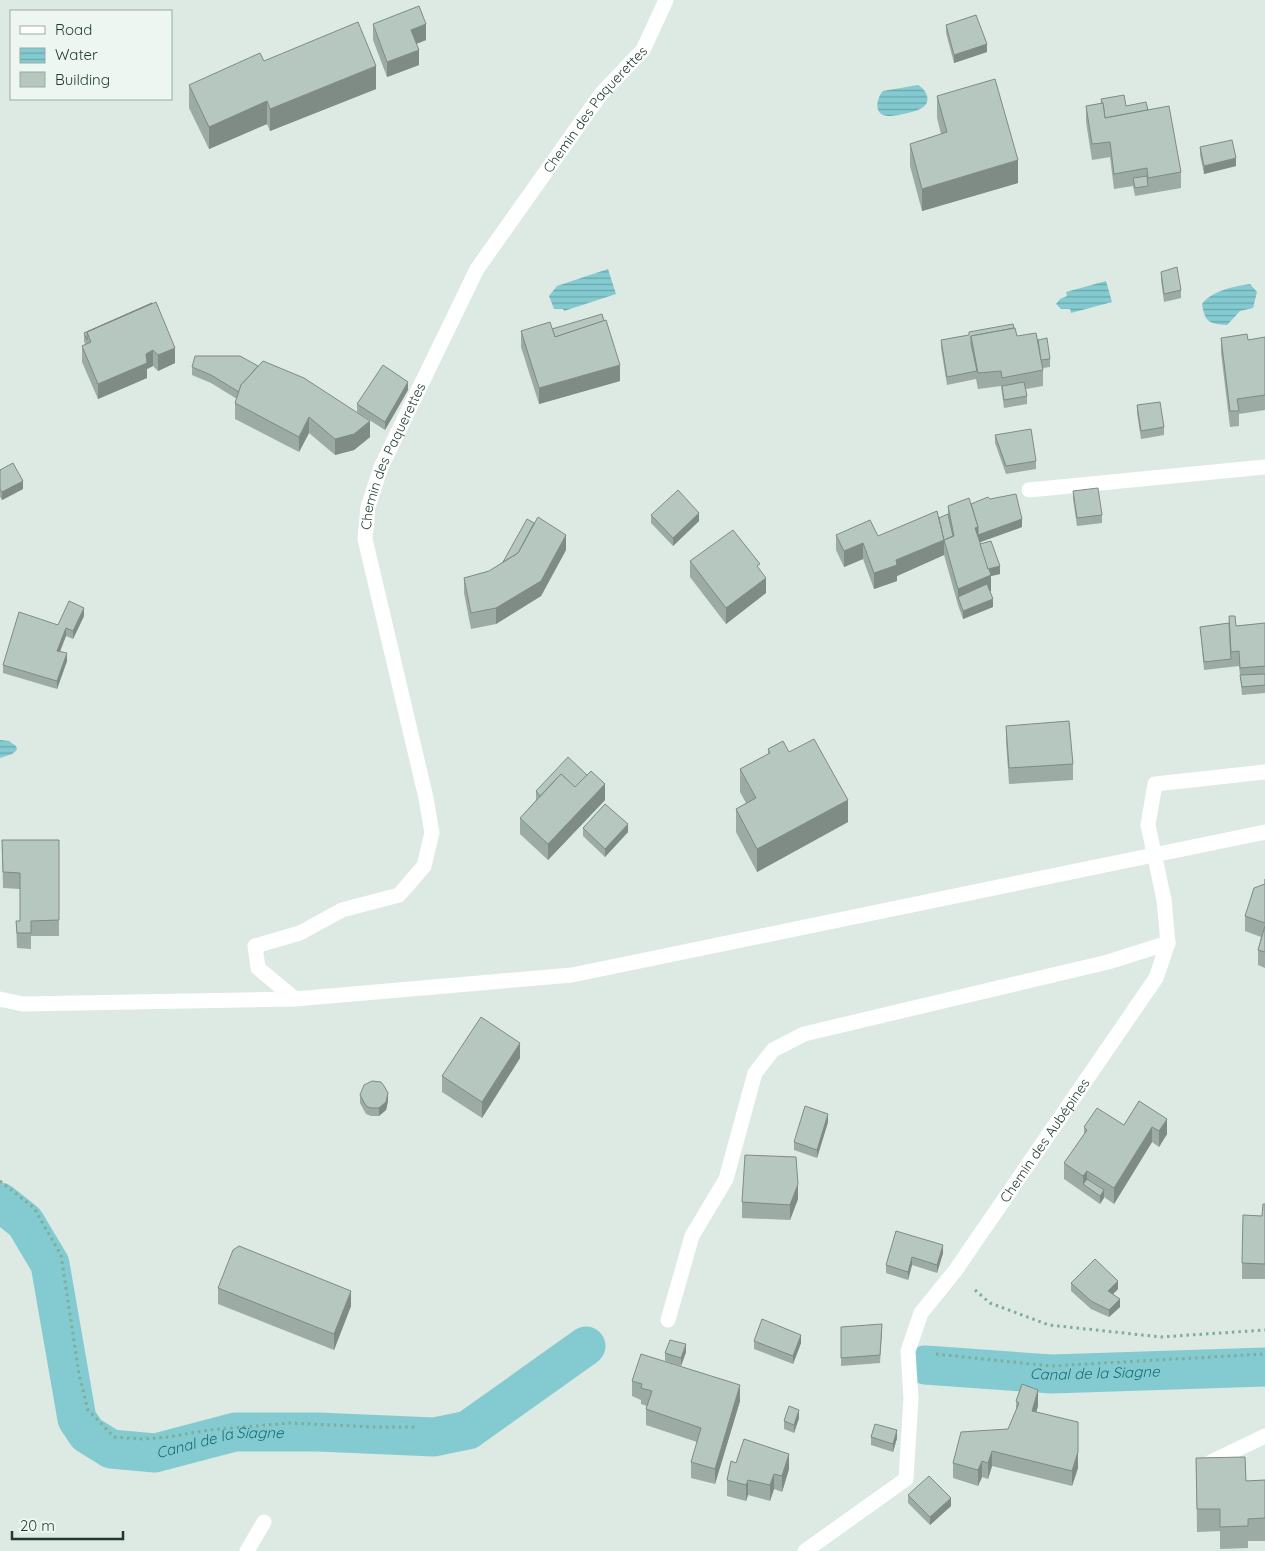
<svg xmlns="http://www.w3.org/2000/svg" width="1265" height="1551" font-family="Quicksand,sans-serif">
	<defs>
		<pattern id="water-rules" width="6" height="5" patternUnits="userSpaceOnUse" patternTransform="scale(1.25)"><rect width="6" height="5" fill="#83cbd1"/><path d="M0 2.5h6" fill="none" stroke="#6ba6aa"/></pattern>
	</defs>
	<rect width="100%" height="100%" fill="#dde9e3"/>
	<!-- water -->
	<g fill="url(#water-rules)">
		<path d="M918 85C927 90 933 103 920 109 915 112 896 116 890 116 874 117 875 100 883 91Z"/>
		<polygon points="608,269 616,294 564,311 563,309 554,309 549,296 557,286"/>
		<polygon points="1106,281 1112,302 1071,313 1070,309 1061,309 1056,304 1060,299 1067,296 1066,292"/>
		<path d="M1250 284 1257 292 1253 308 1240 311 1227 325C1209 324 1205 322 1202 304 1211 291 1235 286 1250 284Z"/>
		<polygon points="0,740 9,741 16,746 17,750 12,754 0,758"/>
	</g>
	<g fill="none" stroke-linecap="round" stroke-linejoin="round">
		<!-- canal -->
		<g stroke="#83cbd1" stroke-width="39">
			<path id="s1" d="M0 1202 25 1222 50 1264 77 1419 87 1434 111 1449 155 1453 235 1432H318L434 1437 468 1430 586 1346"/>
			<path id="s2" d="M925 1365 1052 1374 1265 1367"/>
		</g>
		<!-- path -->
		<g stroke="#7dae9a" stroke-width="3" stroke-dasharray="2.5 4" stroke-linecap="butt">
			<polyline points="0,1181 34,1208 61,1255 79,1374 88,1410 114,1437 142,1439 168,1437 209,1430 289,1423 374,1427 416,1427"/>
			<polyline points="975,1290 990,1303 1049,1325 1161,1337 1265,1330"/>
			<polyline points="936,1354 1051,1366 1265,1354"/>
		</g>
		<!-- lane -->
		<g stroke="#fff" stroke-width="15">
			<polyline points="668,1320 692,1236 726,1179 755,1073 773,1050 804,1034 1108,962 1168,943"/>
			<polyline points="1211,1462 1265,1436"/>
		</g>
		<!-- street -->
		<g stroke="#fff" stroke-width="15">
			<polyline points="1029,490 1265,467"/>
			<polyline points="1148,825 1155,784 1265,772"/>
			<polyline points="0,999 23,1004 295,999 572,975 1265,832"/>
			<path id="s3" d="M295 999 258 968 255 946 300 933 342 910 399 895 424 866 432 833 426 798 365 539 368 507 381 467 477 269 601 94 643 50 666 0"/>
			<polyline points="247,1551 264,1522"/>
			<path id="s4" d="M805 1551 906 1479 911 1399 908 1351 921 1313 955 1271 1156 978 1168 943 1164 900"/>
		</g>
		<!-- street-bridge -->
		<polyline stroke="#fff" stroke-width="15" points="1148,825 1164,900"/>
	</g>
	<!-- wall -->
	<g fill="#9caba3">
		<polygon points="373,24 426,40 416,44 419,65 387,77 373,40"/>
		<polygon points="946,25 987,52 954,63 946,33"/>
		<polygon points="264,61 376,89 270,131 267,124 209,149 189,108 189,85"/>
		<polygon points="937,96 1018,183 922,211 910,166 910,144 941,134 937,118"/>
		<polygon points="1101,99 1126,106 1148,110 1181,172 1181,188 1135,196 1133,186 1114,189 1110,157 1092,160 1086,122 1086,106 1101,103"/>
		<polygon points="1200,147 1236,166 1204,174 1200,155"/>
		<polygon points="1161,272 1181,290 1181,298 1164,302 1161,280"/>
		<polygon points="152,303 175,363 158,371 153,366 147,369 147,378 98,399 82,362 82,346 85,344 84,341 84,333"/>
		<polygon points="1014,328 1017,336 1038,340 1050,359 1050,367 1043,368 1043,386 1026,389 1027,396 1027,404 1004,408 1001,386 978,389 976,379 947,385 941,348 941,340 969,335 969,332"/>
		<polygon points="552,329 620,381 539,404 521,347 521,331"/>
		<polygon points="1265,337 1265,410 1239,414 1239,426 1230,427 1221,353 1221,338 1248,340"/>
		<polygon points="192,367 370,437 354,450 335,455 309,433 299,452 235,419 235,403 237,399 211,383 192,375"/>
		<polygon points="408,390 385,430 357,412 357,404"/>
		<polygon points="1137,405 1164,427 1164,435 1141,439 1137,413"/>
		<polygon points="995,435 1036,461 1036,469 1006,474 995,443"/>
		<polygon points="0,470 23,489 2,500 0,497"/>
		<polygon points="1073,491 1102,515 1102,523 1077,526 1073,499"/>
		<polygon points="990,499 1022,527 980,542 980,544 1000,574 991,576 990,591 993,607 963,619 958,605 944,555 897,576 897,581 874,589 863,559 844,567 836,550 836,535 878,536 939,518 948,514 948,506 971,504"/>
		<polygon points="651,515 699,521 673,546 651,523"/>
		<polygon points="534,523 566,550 541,596 496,624 471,629 464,593 464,578 489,571 503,562"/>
		<polygon points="690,561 760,569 766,593 726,624 690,577"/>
		<polygon points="84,616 73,639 66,636 60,651 67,661 57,689 3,673 3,665 58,625"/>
		<polygon points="1229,616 1236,626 1265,623 1265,693 1242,695 1239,666 1204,670 1200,627 1229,623"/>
		<polygon points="1006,726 1073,764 1073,780 1009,784 1006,741"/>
		<polygon points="768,749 789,752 848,822 757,872 736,832 736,809 746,803 740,792 740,769 768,754"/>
		<polygon points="536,791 605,800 548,860 520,834 520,818 536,800"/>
		<polygon points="583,828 628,832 605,857 583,836"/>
		<polygon points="2,840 59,840 59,936 31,936 31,949 17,948 16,921 20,921 20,889 3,888"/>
		<polygon points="1264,879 1265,879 1265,968 1258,965 1258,950 1261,937 1245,931 1245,916 1257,887 1264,884"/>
		<polygon points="520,1058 482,1118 442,1092 442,1076"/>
		<polygon points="360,1095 388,1101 386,1110 379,1116 371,1116 366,1114 360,1103"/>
		<polygon points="1139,1101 1167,1134 1159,1147 1152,1142 1114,1204 1104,1197 1100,1204 1064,1179 1064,1163 1084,1135 1084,1127 1124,1125"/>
		<polygon points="828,1122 817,1158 794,1150 794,1142"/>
		<polygon points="798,1199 790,1220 742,1218 742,1202"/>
		<polygon points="1265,1204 1265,1279 1242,1279 1242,1263 1262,1216"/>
		<polygon points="896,1231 943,1253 937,1273 912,1265 908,1280 886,1273 886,1265"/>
		<polygon points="1071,1283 1118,1289 1113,1294 1120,1307 1109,1317 1091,1309 1071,1291"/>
		<polygon points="218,1288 351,1306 334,1350 218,1304"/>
		<polygon points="841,1327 882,1332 880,1363 841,1366"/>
		<polygon points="754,1341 801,1343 793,1364 754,1349"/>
		<polygon points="686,1352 681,1366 665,1361 665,1353"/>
		<polygon points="632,1381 740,1401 715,1484 691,1478 691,1462 697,1442 646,1425 646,1409 647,1406 641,1404 641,1400 632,1396"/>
		<polygon points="1016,1401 1038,1406 1036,1412 1078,1468 1072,1486 992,1466 988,1479 982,1477 978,1486 953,1478 953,1463 1008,1429 1016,1410"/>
		<polygon points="799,1418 794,1433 784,1429 784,1421"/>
		<polygon points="871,1437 897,1438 893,1452 871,1445"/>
		<polygon points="1196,1458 1246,1481 1265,1480 1265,1541 1248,1541 1248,1548 1220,1549 1220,1531 1197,1532"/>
		<polygon points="736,1463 789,1469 782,1492 774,1489 770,1501 748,1495 746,1501 727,1496 727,1480"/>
		<polygon points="908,1495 951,1506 930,1525 908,1503"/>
	</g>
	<!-- shaded-wall -->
	<g fill="#7f8b85">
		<polygon points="426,24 426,40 411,46 411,30"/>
		<polygon points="987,44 987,52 954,63 954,55"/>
		<polygon points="419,50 419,65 387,77 387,62"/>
		<polygon points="376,66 376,89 270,131 270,109"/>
		<polygon points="267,101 267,124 209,149 209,127"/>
		<polygon points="1236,158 1236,166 1204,174 1204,166"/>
		<polygon points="1018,160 1018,183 922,211 922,189"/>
		<polygon points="175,348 175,363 158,371 158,355"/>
		<polygon points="153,350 153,366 147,369 147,378 98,399 98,384"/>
		<polygon points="620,365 620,381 539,404 539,388"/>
		<polygon points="408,382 408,390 385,430 385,422"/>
		<polygon points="309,417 309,433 299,452 299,437"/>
		<polygon points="370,421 370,437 354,450 335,455 335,439"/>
		<polygon points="23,481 23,489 2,500 2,492"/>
		<polygon points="699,513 699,521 673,546 673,538"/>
		<polygon points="1022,519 1022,527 975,544 975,528"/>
		<polygon points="566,535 566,550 541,596 496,624 496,608"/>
		<polygon points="944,540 944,555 897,576 897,581 874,589 874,573 896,560"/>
		<polygon points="863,543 863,559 844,567 844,551"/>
		<polygon points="1000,566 1000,574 991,576 991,591 961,604 958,597 958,589 986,569"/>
		<polygon points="766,578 766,593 726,624 726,608"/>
		<polygon points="993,599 993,607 963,619 963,611"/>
		<polygon points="84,608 84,616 73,639 73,631"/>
		<polygon points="66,628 66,636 57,659 57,651"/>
		<polygon points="67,653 67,661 57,689 57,681"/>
		<polygon points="605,784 605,800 548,860 548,844"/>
		<polygon points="848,800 848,822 757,872 757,849"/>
		<polygon points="628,824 628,832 605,857 605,849"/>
		<polygon points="520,1043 520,1058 482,1118 482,1102"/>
		<polygon points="388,1093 388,1101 386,1110 379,1116 379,1108"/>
		<polygon points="828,1114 828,1122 817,1158 817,1150"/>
		<polygon points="1167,1119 1167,1134 1159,1147 1159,1131"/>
		<polygon points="1152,1127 1152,1142 1114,1204 1114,1188"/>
		<polygon points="1087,1171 1087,1186 1083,1184 1083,1176"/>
		<polygon points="798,1184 798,1199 790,1220 790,1205"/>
		<polygon points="1104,1190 1104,1198 1100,1204 1100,1196"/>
		<polygon points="943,1245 943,1253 937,1273 937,1265"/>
		<polygon points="912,1257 912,1265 908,1280 908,1272"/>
		<polygon points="1118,1281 1118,1289 1108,1299 1108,1291"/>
		<polygon points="351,1291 351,1306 334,1350 334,1334"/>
		<polygon points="1120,1299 1120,1307 1109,1317 1109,1310"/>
		<polygon points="801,1335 801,1343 793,1364 793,1356"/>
		<polygon points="686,1344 686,1352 681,1366 681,1358"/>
		<polygon points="740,1385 740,1401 715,1484 715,1469"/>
		<polygon points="1038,1390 1038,1406 1032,1427 1032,1411"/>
		<polygon points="799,1410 799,1418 794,1433 794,1425"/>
		<polygon points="1078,1422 1078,1468 1072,1486 1072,1471"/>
		<polygon points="897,1430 897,1438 893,1452 893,1444"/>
		<polygon points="992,1451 992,1466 988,1479 988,1463"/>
		<polygon points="789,1454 789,1469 782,1492 782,1476"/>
		<polygon points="982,1461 982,1477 978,1486 978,1470"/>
		<polygon points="774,1474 774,1489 770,1501 770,1485"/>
		<polygon points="748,1480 748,1495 746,1501 746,1485"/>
		<polygon points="951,1498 951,1506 930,1525 930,1517"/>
	</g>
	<!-- building -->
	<g fill="#b5c7be" stroke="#7f8b85">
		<polygon points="419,6 426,24 411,30 419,50 387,62 373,24"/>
		<polygon points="976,15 987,44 954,55 946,25"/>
		<polygon points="358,22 376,66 270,109 267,101 209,127 189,85 260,53 264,61"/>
		<polygon points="995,79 1018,160 922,189 910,144 947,132 937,96"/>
		<polygon points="1124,95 1126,106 1146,102 1148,110 1105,118 1103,103 1102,103 1101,99"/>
		<polygon points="1103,103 1105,118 1169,106 1181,172 1148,178 1147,168 1114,174 1110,142 1092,144 1086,106"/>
		<polygon points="1232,140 1236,158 1204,166 1200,147"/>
		<polygon points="1147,176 1148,186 1135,188 1133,178"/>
		<polygon points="1177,267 1181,290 1164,294 1161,272"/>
		<polygon points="156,302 175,348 158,355 153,350 146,354 147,363 98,384 82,346 91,342 87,332"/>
		<polygon points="152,303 87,332 87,340 84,333"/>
		<polygon points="602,314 604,321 555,337 552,329"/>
		<polygon points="606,320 620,365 539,388 521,331 550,322 555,337"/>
		<polygon points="1013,324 1014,328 971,336 971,344 977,371 947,377 941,340 969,335 969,332"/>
		<polygon points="1015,328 1017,336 1036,333 1043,370 1002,378 1001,371 978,373 971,336"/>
		<polygon points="1247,334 1248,340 1265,337 1265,395 1237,399 1239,411 1230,411 1221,338"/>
		<polygon points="1047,338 1050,359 1041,360 1038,340"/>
		<polygon points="195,356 240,356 258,366 241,385 239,392 211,375 192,367"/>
		<polygon points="263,361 304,378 370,421 354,434 335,439 309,417 299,437 235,403 241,385"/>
		<polygon points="383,365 408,382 385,422 357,404"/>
		<polygon points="1024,382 1027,396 1004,400 1002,386"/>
		<polygon points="1160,402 1164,427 1141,431 1137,405"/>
		<polygon points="1031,429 1036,461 1006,466 995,435"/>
		<polygon points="13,463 23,481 2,492 0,489 0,470"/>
		<polygon points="1098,488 1102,515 1077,518 1073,491"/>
		<polygon points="678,490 699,513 673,538 651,515"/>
		<polygon points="1016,494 1022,519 978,535 978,527 971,504 988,497 990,499"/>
		<polygon points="969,498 978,527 975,528 991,575 958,589 944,540 954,536 948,506"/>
		<polygon points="937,511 944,540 896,560 897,565 874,573 863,543 844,551 836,535 870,520 878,536"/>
		<polygon points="948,514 953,536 944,540 939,518"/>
		<polygon points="538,517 566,535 541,581 496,608 471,613 464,578 489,571 518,553"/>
		<polygon points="527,519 534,523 518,553 503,562"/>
		<polygon points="733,530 760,564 757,566 766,578 726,608 690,561"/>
		<polygon points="991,541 1000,566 988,569 980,544"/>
		<polygon points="987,584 993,599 963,611 958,597"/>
		<polygon points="69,601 84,608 73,631 66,628 57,651 67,653 57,681 3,665 19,612 58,625"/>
		<polygon points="1229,616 1235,616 1236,626 1265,623 1265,666 1240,668 1239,651 1231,652"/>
		<polygon points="1229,623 1231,659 1204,662 1200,627"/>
		<polygon points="1265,674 1265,685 1242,687 1240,675"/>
		<polygon points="1069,721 1073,764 1009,768 1006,726"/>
		<polygon points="814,739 848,800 757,849 736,809 756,798 740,769 770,753 768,749 783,741 789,752"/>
		<polygon points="568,757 587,775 575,787 561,774 540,796 536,791"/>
		<polygon points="591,771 605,784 548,844 520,818 561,774 575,787"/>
		<polygon points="605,804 628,824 605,849 583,828"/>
		<polygon points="2,840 59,840 59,920 31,921 31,933 17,933 16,921 20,921 20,873 3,872"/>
		<polygon points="1265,884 1265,923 1245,916 1254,888"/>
		<polygon points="1265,926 1265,952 1258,950"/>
		<polygon points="481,1017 520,1043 482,1102 442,1076"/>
		<polygon points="372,1081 381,1082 384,1086 388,1093 386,1102 379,1108 371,1108 366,1106 360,1095 364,1085"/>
		<polygon points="1139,1101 1167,1119 1159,1131 1152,1127 1114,1188 1087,1171 1083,1176 1064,1163 1087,1130 1084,1127 1097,1108 1124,1125"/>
		<polygon points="805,1106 828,1114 817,1150 794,1142"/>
		<polygon points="745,1155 796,1157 798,1184 790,1205 742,1202"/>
		<polygon points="1087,1179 1104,1190 1100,1196 1083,1184"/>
		<polygon points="1263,1204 1265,1204 1265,1264 1242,1263 1243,1215 1262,1216"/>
		<polygon points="896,1231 943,1245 937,1265 912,1257 908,1272 886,1265"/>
		<polygon points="239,1246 351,1291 334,1334 218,1288 233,1250"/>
		<polygon points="1095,1259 1118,1281 1108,1291 1120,1299 1109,1310 1091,1301 1071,1283"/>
		<polygon points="762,1319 801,1335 793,1356 754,1341"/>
		<polygon points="882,1324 880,1355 841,1358 841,1327"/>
		<polygon points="670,1340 686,1344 681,1358 665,1353"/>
		<polygon points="641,1354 740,1385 715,1469 691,1462 701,1428 646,1409 652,1391 641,1388 642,1384 632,1381"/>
		<polygon points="1022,1384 1038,1390 1032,1411 1078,1422 1078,1452 1072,1471 992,1451 988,1463 982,1461 978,1470 953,1463 961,1432 1008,1429 1019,1403 1016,1401"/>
		<polygon points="789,1406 799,1410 794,1425 784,1421"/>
		<polygon points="875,1424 897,1430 893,1444 871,1437"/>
		<polygon points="744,1439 789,1454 782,1476 774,1474 770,1485 748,1480 746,1485 727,1480 731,1461 736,1463"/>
		<polygon points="1245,1457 1246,1481 1265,1480 1265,1518 1248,1519 1248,1526 1220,1527 1220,1509 1197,1509 1196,1458"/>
		<polygon points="929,1476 951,1498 930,1517 908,1495"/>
	</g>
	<g text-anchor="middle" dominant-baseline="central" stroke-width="4.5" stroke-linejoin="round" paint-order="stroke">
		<!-- street labels -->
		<g font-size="14" fill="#1f392f" stroke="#edf6f1">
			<text stroke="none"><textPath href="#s3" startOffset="1091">Chemin des Paquerettes</textPath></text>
			<text stroke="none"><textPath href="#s3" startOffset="686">Chemin des Paquerettes</textPath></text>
			<text stroke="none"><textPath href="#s4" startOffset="505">Chemin des Aubépines</textPath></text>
		</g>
		<!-- water labels -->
		<g font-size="15" font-style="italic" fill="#196d75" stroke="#edf6f1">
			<text stroke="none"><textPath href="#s2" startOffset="170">Canal de la Siagne</textPath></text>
			<text stroke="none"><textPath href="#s1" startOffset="395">Canal de la Siagne</textPath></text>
		</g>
	</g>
	<!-- legend -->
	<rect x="10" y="10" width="162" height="90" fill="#edf6f1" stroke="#9baaa3"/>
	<rect x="20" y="26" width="25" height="8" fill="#ffffff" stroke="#9baaa3"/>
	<text x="55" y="35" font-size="15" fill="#1f392f">Road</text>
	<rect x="20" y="48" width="25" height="15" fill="url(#water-rules)" stroke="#9baaa3"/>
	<text x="55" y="60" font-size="15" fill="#1f392f">Water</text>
	<rect x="20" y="72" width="25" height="15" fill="#b5c7be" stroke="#9baaa3"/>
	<text x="55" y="85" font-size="15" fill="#1f392f">Building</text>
	<!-- scale -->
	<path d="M12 1531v8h111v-8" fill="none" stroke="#1f392f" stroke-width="2.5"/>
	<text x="20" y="1531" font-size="15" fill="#1f392f" stroke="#edf6f1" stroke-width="4" paint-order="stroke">20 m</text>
</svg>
